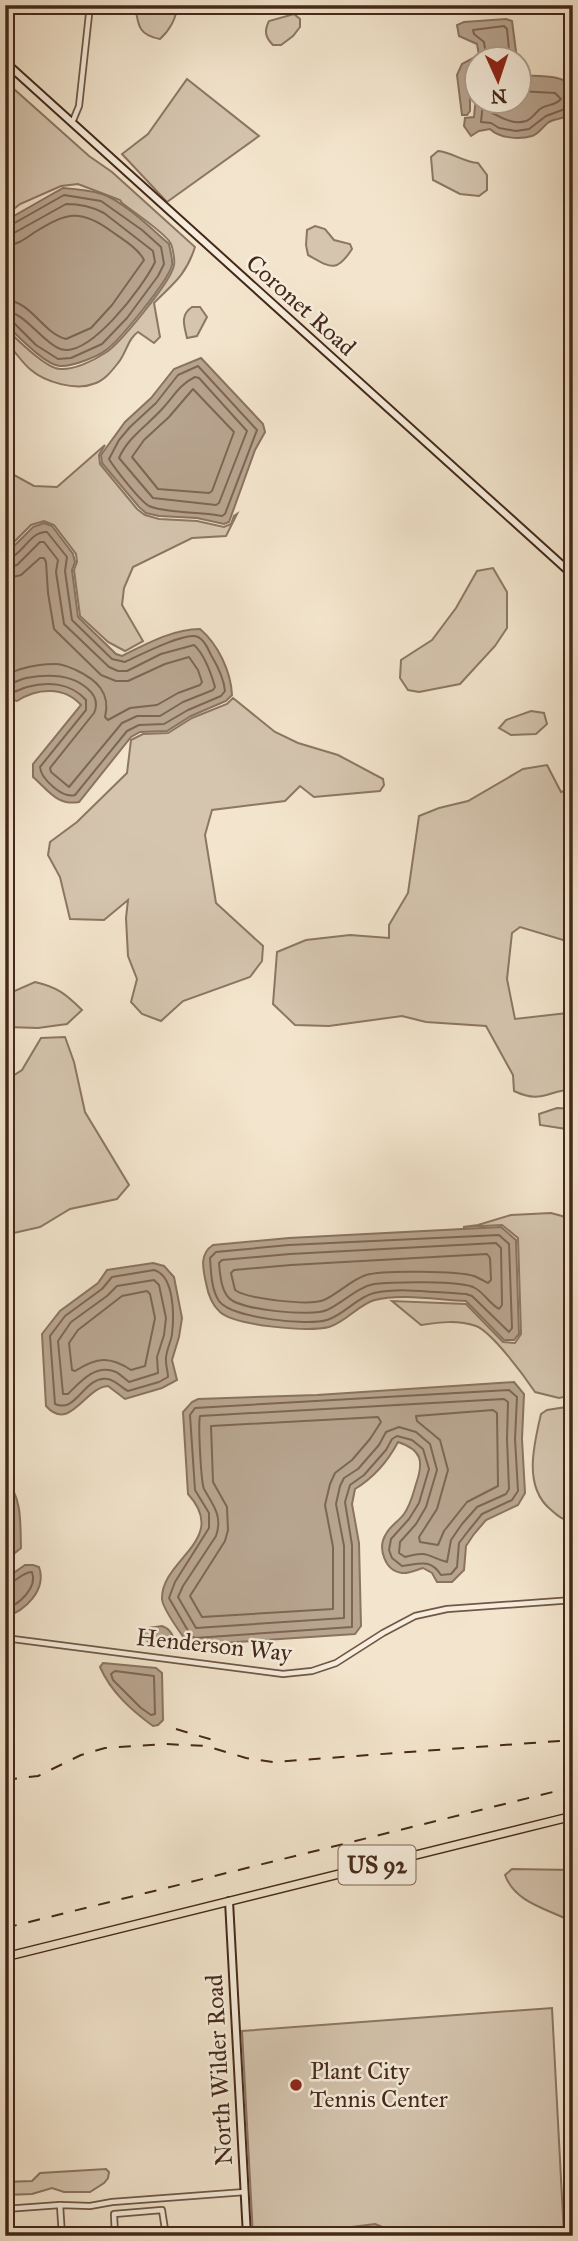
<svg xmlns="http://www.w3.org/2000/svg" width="578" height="2241" font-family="'IM FELL Great Primer',serif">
	<rect width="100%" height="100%" fill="#f3e5cd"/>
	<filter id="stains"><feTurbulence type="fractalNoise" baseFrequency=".00286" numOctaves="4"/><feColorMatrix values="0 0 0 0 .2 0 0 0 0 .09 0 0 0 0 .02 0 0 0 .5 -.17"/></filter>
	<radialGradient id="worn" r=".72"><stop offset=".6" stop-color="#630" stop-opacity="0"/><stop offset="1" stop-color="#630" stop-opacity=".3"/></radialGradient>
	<!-- green -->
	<g fill="#d5c5af" stroke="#8c7664" stroke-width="2">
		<path d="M135 5H177C177 18 169 31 160 39 138 35 138 25 135 5Z"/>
		<path d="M294 14 300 19V27L293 36 281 45H273C265 37 264 31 269 21Z"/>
		<polygon points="187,79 259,136 167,202 122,154 148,134"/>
		<path d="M5 81 89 156 112 172 195 247C186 275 174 283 154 303L160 337 154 343 138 332C128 338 126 354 118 363 111 372 104 381 93 384 76 391 45 382 31 370 21 362 15 350 5 342V328C16 338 45 368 60 369 74 370 93 361 105 353 119 345 172 280 174 265 175 261 173 249 171 244 167 234 132 211 122 203L120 200 78 184 61 186 20 204 5 216Z"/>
		<path d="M438 151C452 152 463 162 478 163L487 175V190L479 196 460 194 433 180 431 157Z"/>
		<path d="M315 226 325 229 334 240 350 244 352 249C336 274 330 267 308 255L306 245 307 230Z"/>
		<path d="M192 307H200L207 317 197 336 187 338C184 325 180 315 192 307Z"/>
		<polygon points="105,445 99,455 100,464 137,509 145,515 159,519 197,521 224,527 231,524 234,516 237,514 226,536 192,538 133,567 124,588 122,605 143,641 125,651 108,642 80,616 74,570 77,562 76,554 54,525 44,521 31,525 5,551 5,470 34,486 57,487"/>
		<polygon points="493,568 507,592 507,628 495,646 460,684 419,692 408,690 400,678 401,660 432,640 456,608 477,571"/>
		<polygon points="233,698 275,732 298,743 338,755 383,779 384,785 380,791 314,797 300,786 285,801 212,810 205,835 216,903 263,946 262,961 250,977 183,1001 161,1021 142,1014 131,1002 137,979 128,956 126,918 128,900 104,920 70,919 60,877 48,855 50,842 77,822 127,773 131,740 143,734 168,733 192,718 227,704"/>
		<polygon points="531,711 544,713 547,724 536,734 511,735 499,728 506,720"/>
		<path d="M547 765 561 792 573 788V935L563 940 520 927 512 933 507 979 515 1019 567 1013 573 1017V1089C547 1091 541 1104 514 1091L513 1075 486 1026 426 1022 402 1016 329 1026 295 1025 273 1004 277 952 306 940 350 935 389 938V925L408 893 419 816 439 808 468 801 523 769Z"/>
		<path d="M35 982C57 987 66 994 82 1010L67 1024 38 1028 7 1027 5 997 12 992Z"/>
		<polygon points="65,1037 74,1062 85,1112 129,1185 117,1199 70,1209 40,1227 14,1233 5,1226 5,1081 22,1070 41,1038"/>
		<polygon points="557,1108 573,1109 573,1130 540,1125 539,1114"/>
		<path d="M551 1213 573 1219V1395L559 1398 535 1392C525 1377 492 1332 476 1326 458 1320 440 1322 421 1325L392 1301 466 1304 503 1342 515 1343 521 1334 518 1238 502 1225 463 1227 478 1225 511 1215Z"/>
		<path d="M573 1406V1522C562 1520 557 1515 550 1509 523 1486 534 1444 541 1414L547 1410Z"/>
		<path d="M512 1869 573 1870V1922C548 1909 515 1903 505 1875Z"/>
		<polygon points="552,2008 564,2236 253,2236 242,2031"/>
		<polygon points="106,2169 109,2172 108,2178 104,2183 90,2192 64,2192 52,2188 32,2194 5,2195 5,2182 32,2181 40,2173"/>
	</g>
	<!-- water -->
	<g fill="#b8a590" stroke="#8a7361" stroke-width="2">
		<polygon points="506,19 512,21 517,59 476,60 476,83 470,94 470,111 467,115 462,115 457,75 462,64 479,55 477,44 459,36 457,25 464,22"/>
		<path d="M519 75C533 77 566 73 571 88 574 94 573 103 573 110 562 122 560 116 549 122 543 126 539 134 532 136 519 140 499 138 490 129L479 131 471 136 464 126 465 118 474 117 476 96V102H518Z"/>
		<path d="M63 188C76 189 89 190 102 194 122 200 153 230 169 244 170 250 173 259 172 265 169 280 119 341 106 350 97 357 71 367 60 366 45 365 17 335 5 324V221Z"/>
		<polygon points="201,358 263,424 265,432 255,450 229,522 224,524 197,518 159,516 146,513 139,507 102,463 101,455 125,422 151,398 174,369"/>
		<path d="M44 523 52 526 73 554 75 562 72 570 78 617 116 654 122 656C146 644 173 629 200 629 218 644 231 672 232 695L226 701 191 716 167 731 140 732 131 737 79 802C57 806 48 790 33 777V764L81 705C64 686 37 688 17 701L5 698V555L33 527Z"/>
		<path d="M501 1227 516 1240 519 1334 514 1340H504L466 1301C439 1300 401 1293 375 1300 359 1304 346 1322 329 1327 308 1332 236 1326 220 1312 211 1304 208 1294 206 1283 203 1269 199 1254 213 1245L289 1238Z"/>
		<path d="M153 1263 164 1266 174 1277 182 1318 179 1337 172 1360 177 1380 162 1388 125 1399 108 1386C85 1387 70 1433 46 1406L42 1334 60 1311 98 1283 107 1270Z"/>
		<path d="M514 1382 524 1394 522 1439 525 1493 518 1505 486 1520 474 1534 466 1546 464 1570 452 1582H437L432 1573 423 1568C416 1570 409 1574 402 1573 385 1571 377 1548 386 1534 390 1526 399 1521 404 1514 411 1504 413 1494 416 1484 424 1461 422 1450 398 1442 388 1461 373 1478 355 1489L352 1504 359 1543 361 1626 355 1634 192 1645 187 1642C180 1632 163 1610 162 1599 161 1559 230 1540 188 1494L183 1412 192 1402 198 1399 317 1395Z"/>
		<path d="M5 1479C23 1498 20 1524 21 1548L5 1561Z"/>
		<path d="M25 1565H33L39 1567C47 1590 25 1611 5 1617V1579Z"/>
		<path d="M162 1626C170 1629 175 1636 173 1644 165 1646 150 1645 144 1638V1630L148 1628Z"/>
		<path d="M103 1663 156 1668 162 1673 163 1720 158 1725 153 1726C131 1710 111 1692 100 1667Z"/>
		<polygon points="375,2224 385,2228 379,2236 272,2236 275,2232 281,2230 320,2231"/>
	</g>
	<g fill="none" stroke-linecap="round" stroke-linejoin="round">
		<!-- shore -->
		<g stroke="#7e6655" stroke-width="2">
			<polyline points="484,60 486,55 484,42 474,34 473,30 504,26 507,29 510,60"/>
			<polyline points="483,102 481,122 491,123 499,128 516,131 529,129 546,116 573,106"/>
			<path d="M492 102V113C503 118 513 125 526 121 532 119 535 113 540 109 547 104 555 106 561 99L555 93 518 91"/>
			<polyline points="5,226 11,225 64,195 101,201 142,230 161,247 164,264 158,276 127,318 102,344 71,358 58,359 36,345 12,321 5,320"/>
			<path d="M5 235 14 233 66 204C78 204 93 207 104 213L153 251 155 262C145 284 87 363 58 348 40 339 24 312 5 311"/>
			<path d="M5 245C18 245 25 239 35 232 66 213 80 208 111 231 122 239 138 248 144 260L112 305 91 328 66 339C42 333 32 301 5 300"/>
			<path d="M198 366 257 430 225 514 222 516C203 512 163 513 149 506 140 501 115 469 109 459L119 440 130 427 156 403 178 375Z"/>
			<path d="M195 377 199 378 247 431 219 503 216 505 153 498 119 458C128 437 148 425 163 408 174 396 180 384 195 377Z"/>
			<polygon points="193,389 234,432 212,491 209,493 158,489 132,457 144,440 169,417"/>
			<path d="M5 559C23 557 29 531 47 532L67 557 65 571 72 620 112 659 125 662C138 656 186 631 198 637 205 640 208 649 211 655 217 665 224 679 225 691L221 696 188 710 164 724 139 725 127 731 75 795C63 799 41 779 40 767L86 710V700C71 683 48 681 27 687 17 690 17 693 5 693"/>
			<path d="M5 568 17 565 40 542H44L58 560 56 572 64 624 109 667 118 671H127L161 654 194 645C205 655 211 673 215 687L213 690 183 702 160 716H137L122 723 69 787 51 772 50 768 94 713C98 704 96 696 88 689 71 673 47 674 26 678 18 680 14 684 5 684"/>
			<path d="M5 579 21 575 40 558H44L46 562 48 593 54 629 101 675 116 681H128L165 664 189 657 198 670 202 682 200 685 178 693 157 705 130 708 108 720 105 717C111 693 97 680 76 670 69 667 63 664 55 664 44 664 31 666 21 669 15 671 12 673 5 673"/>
			<path d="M499 1235 509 1244 512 1328 509 1332 472 1296 466 1294C437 1293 403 1287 374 1293 357 1297 344 1315 327 1320 307 1326 231 1318 219 1301 211 1289 211 1271 210 1258L216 1252 289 1245Z"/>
			<path d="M496 1243 501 1248 502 1305 499 1309C490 1304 484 1293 475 1288 462 1280 391 1282 374 1284 357 1287 343 1303 327 1310 312 1317 240 1310 229 1298 221 1290 220 1274 219 1263L222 1260 290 1254Z"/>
			<path d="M487 1254 490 1258 491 1280 488 1283C484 1281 479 1278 474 1276 458 1271 383 1270 366 1275 351 1280 339 1293 324 1300 310 1306 247 1299 235 1290L231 1273 234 1270 291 1265Z"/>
			<path d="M154 1270C175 1276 174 1317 172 1334 171 1343 165 1352 166 1361 166 1367 168 1372 168 1377L159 1382 128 1391C122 1388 115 1380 108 1379 84 1375 77 1414 55 1404L50 1336 65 1316 102 1289 112 1277Z"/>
			<path d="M154 1280 159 1285 166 1318 164 1335 157 1357 158 1373 129 1382C125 1379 120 1374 116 1372 96 1363 80 1382 68 1394H63L58 1341 71 1322 107 1296 117 1286Z"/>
			<path d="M147 1291 150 1294 155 1318 145 1366 131 1370C110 1356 97 1357 75 1371L72 1370 69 1343 78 1330 122 1296Z"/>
			<path d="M509 1390 517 1397 515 1439 518 1491 512 1500 482 1514 469 1530 459 1543 457 1567 451 1574 441 1575C430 1558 419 1564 402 1566L392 1558 389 1550 391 1539 409 1519 419 1503 429 1469 423 1449 412 1440 397 1436 392 1439 386 1450 364 1475 350 1485 345 1502 352 1545V1627L195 1638 191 1636 169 1598 175 1582 209 1528V1513L195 1490 190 1415 195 1408Z"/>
			<path d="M504 1399 508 1402 507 1439 509 1489 506 1494 477 1507 462 1524 451 1540 447 1562C427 1557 430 1550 405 1557L399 1553 400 1542 416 1524 426 1507 437 1470 430 1444 416 1432 399 1427 386 1432 379 1445 358 1469 344 1478 340 1486 336 1504 344 1546V1618L196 1628 178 1597 183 1586 216 1536C223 1516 213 1505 204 1489 201 1482 198 1424 200 1416Z"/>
			<polygon points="493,1410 497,1413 498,1486 467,1502 444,1531 438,1545 420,1542 419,1537 437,1509 448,1470 440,1440 417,1421 416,1416"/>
			<polygon points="378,1417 381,1422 370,1439 352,1460 335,1473 330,1484 325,1505 333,1547 333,1609 202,1617 190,1596 225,1541 228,1530 227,1507 213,1482 211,1426"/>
			<path d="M5 1584C16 1583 22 1572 32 1572 38 1588 19 1604 5 1610"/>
			<polygon points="115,1671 154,1676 155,1714 151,1715 141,1708 113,1680 111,1674"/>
		</g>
		<defs>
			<g id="street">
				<polyline points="72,123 79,106 90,5"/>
				<polyline points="5,1638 283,1674 312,1671 336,1663 383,1633 415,1616 447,1609 573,1600"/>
				<polyline points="573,2071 567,2072 573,2189"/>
				<polyline points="60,2205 62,2236"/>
				<polyline points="5,2209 60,2205 90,2206 112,2202 245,2192"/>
				<polyline points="8,2209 9,2236"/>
				<polyline points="115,2236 114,2214 162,2210 166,2236"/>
			</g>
			<g id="secondary">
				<polyline points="5,62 573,575"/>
				<polyline points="229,1901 247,2236"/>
			</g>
			<polyline id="primary" points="5,1957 573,1816"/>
		</defs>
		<!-- street casing -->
		<use href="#street" stroke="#705747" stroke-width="8"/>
		<!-- secondary casing -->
		<use href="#secondary" stroke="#44281a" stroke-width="10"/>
		<!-- primary casing -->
		<use href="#primary" stroke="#44281a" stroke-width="10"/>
		<!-- street -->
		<use href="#street" stroke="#f7eede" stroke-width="4.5"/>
		<!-- secondary -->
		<use href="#secondary" stroke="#f7eede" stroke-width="6"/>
		<!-- primary -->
		<use href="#primary" stroke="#f3e5cd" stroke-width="7"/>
		<!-- rail -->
		<g stroke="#44281a" stroke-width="2" stroke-dasharray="12 12" stroke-linecap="butt">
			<polyline points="176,1729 213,1740"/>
			<polyline points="5,1780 38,1776 81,1755 105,1748 165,1744 206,1746 246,1758 273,1762 573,1740"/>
			<polyline points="5,1928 573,1787"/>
		</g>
	</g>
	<!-- markers -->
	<circle fill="#8f2418" stroke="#f7eede" stroke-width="2.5" cx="296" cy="2085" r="7"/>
	<g text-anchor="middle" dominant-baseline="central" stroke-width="5" stroke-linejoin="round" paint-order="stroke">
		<!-- shield labels -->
		<rect fill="#f7eede" stroke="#7a6355" stroke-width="2" x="338.5" y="1845.5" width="77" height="39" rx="5"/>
		<g font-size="23" font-weight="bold" fill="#44281a">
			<text x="377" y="1865">US 92</text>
		</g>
		<!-- street labels -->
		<g font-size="24" fill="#44281a" stroke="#f7eede">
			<text transform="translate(301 305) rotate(42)">Coronet Road</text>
			<text transform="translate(214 1645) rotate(6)">Henderson Way</text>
			<text transform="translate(219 2070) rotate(-93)">North Wilder Road</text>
		</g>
		<!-- poi labels -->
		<g font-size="24" fill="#44281a" stroke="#f7eede" text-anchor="start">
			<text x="310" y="2071">Plant City<tspan x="310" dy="28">Tennis Center</tspan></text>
		</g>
	</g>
	<!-- margin -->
	<rect width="578" height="2241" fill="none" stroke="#f3e5cd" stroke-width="28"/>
	<rect x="7" y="7" width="564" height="2227" fill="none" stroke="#44281a" stroke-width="3.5"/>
	<rect x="14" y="14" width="550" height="2213" fill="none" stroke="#44281a" stroke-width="2"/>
	<!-- north arrow -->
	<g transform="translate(498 80) rotate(177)"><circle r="33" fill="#f7eede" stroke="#af9f90" stroke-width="2"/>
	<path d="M0-5L12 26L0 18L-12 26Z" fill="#8f2418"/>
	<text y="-10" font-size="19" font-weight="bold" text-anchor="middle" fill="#44281a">N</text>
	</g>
	<rect width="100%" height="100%" filter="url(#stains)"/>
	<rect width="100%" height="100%" fill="url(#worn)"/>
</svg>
